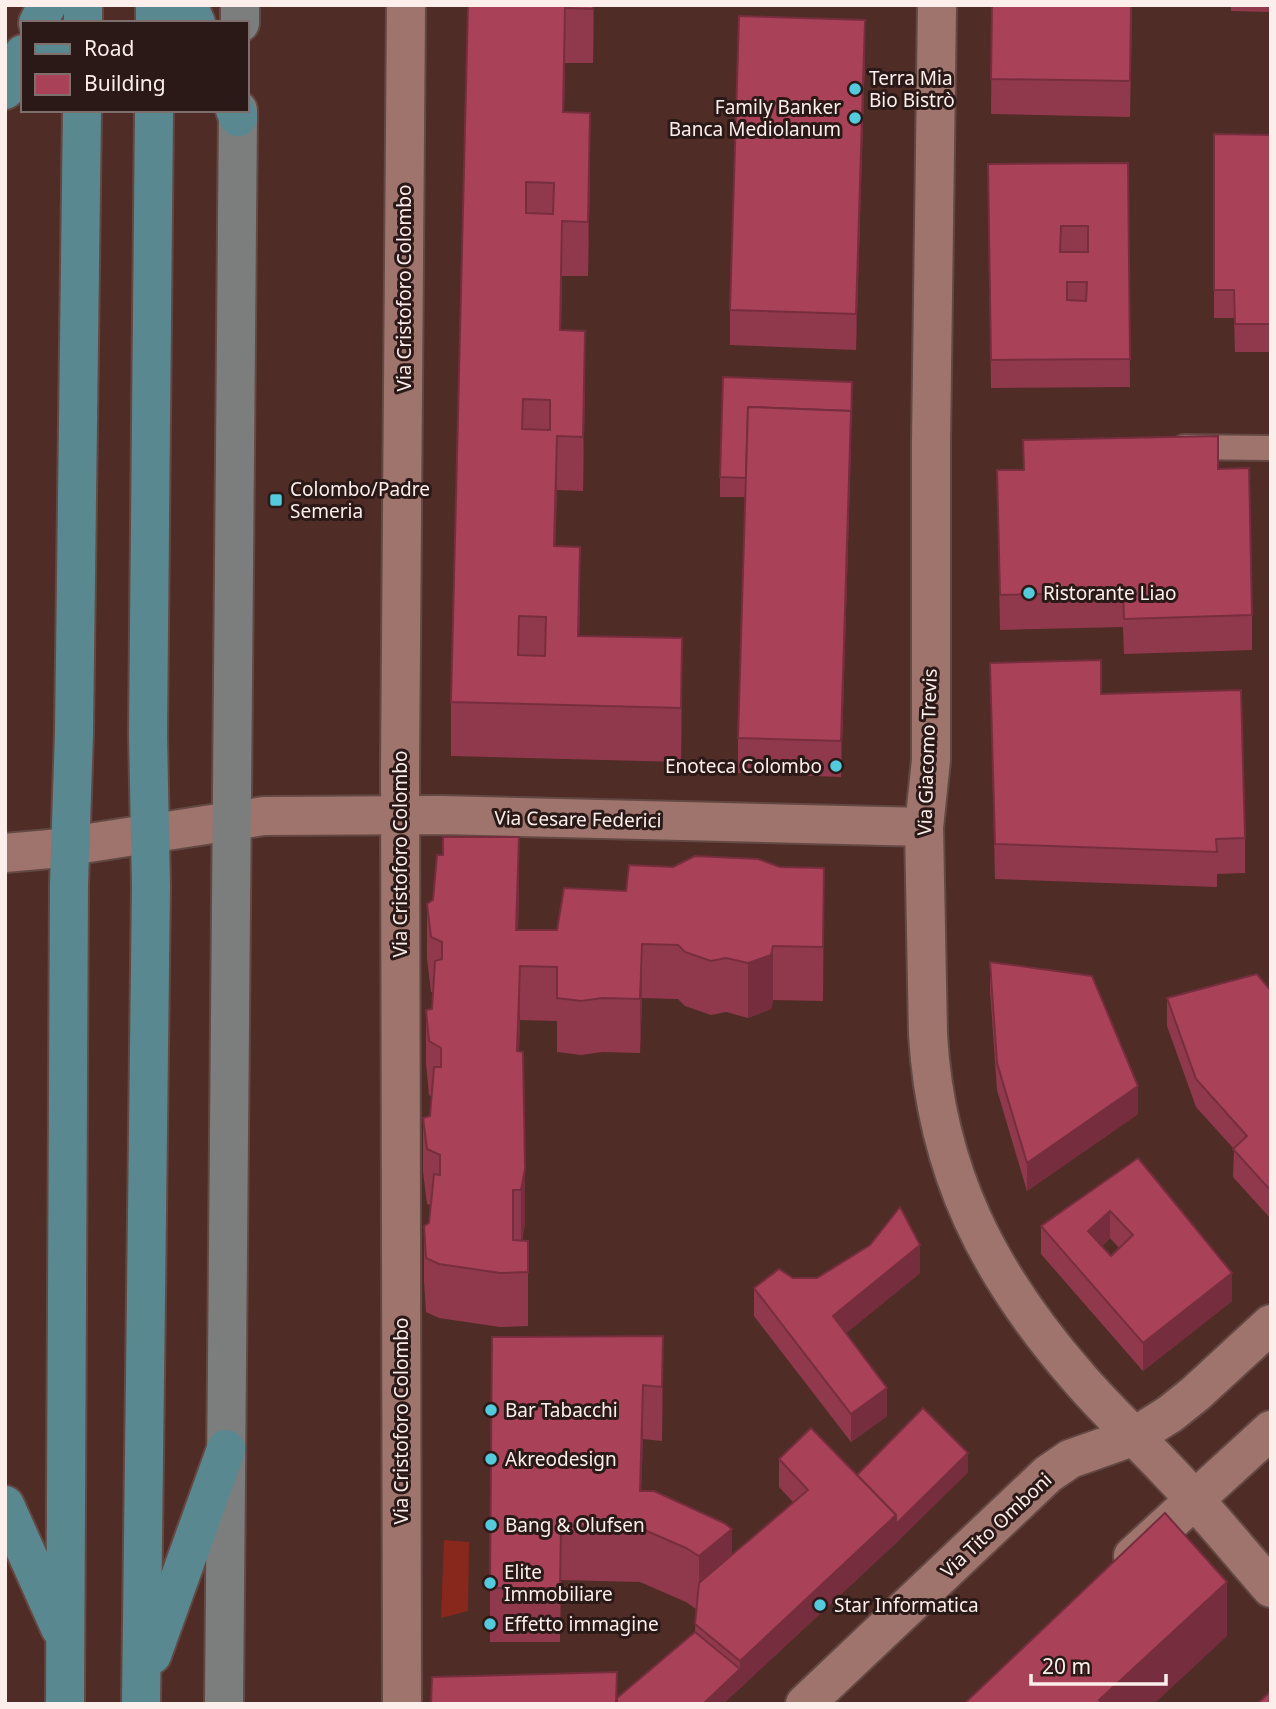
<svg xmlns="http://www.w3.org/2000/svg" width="1276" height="1709" font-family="'Noto Sans',sans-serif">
	<rect width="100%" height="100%" fill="#4f2c26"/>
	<!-- green -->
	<polygon fill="#88281d" points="444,1540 469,1542 468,1611 441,1618"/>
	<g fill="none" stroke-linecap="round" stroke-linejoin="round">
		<defs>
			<polyline id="lane" points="1184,447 1271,448"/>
			<g id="street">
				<path d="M937 5 931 442V760L924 827 928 1035C936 1172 989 1275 1078 1377 1105 1409 1137 1438 1166 1469 1203 1507 1236 1548 1271 1588"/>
				<polyline points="5,853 50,849 264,816 441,815 924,827"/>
				<polyline points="1133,1556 1271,1430"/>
				<polyline points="402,1704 400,771 406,5"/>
				<polyline points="805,1704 1048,1474 1070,1459 1135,1436 1170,1414 1195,1394 1271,1324"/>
			</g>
			<g id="secondary">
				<polyline points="240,23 240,5"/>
				<polyline points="224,1704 238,110"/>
			</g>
			<g id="primary">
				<polyline points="188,5 196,23"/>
				<polyline points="38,23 47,5"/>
				<polyline points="83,23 83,5"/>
				<polyline points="155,23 155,5"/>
				<polyline points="5,90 23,54"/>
				<polyline points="235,110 238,117"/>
				<polyline points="5,1505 60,1628"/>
				<polyline points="152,1655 226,1449"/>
				<polyline points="65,1704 69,884 74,733 82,110"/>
				<polyline points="141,1704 151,886 148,735 154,110"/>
			</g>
		</defs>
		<!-- lane casing -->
		<use href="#lane" stroke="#644843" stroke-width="28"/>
		<!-- street casing -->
		<use href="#street" stroke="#644843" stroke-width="42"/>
		<!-- secondary casing -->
		<use href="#secondary" stroke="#644843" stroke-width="42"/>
		<!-- primary casing -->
		<use href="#primary" stroke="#644843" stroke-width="42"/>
		<!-- lane -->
		<use href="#lane" stroke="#9e746d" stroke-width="24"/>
		<!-- street -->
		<use href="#street" stroke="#9e746d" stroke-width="38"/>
		<!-- secondary -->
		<use href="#secondary" stroke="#7c7e7e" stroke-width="38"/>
		<!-- primary -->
		<use href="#primary" stroke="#598890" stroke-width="38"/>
	</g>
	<!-- wall -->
	<g fill="#91394c" fill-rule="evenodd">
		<polygon points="468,5 594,5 593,63 565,63 564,112 590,167 588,276 562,276 561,330 585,385 583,491 557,490 555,546 580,601 579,636 682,692 681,762 451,756 451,702"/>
		<polygon points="992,5 1132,5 1130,117 991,114"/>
		<polygon points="1231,5 1271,5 1271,12 1231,11"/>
		<polygon points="865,55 856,350 730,345 730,310"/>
		<polygon points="1214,134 1271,135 1271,352 1235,352 1234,318 1214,318"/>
		<polygon points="1128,163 1130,387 991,388 988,164"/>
		<polygon points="1023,440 1218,469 1252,615 1252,650 1124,654 1123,627 1000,630 997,470 1023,470"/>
		<polygon points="851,446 841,777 738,773 738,738 745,497 720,497 720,477"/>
		<polygon points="990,663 1101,694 1245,838 1245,873 1217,874 1217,887 995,879"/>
		<polygon points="673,867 824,868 823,1001 773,1000 771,1009 748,1018 726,1012 711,1015 685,1006 678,999 642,998 640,1053 602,1052 581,1055 557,1052 557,1021 520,1020 519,1051 525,1223 522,1241 528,1241 528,1326 500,1327 439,1318 426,1312 424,1280 424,1226 429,1223 431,1205 427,1204 423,1172 423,1118 430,1116 432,1097 429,1095 426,1064 426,1010 432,1009 433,992 431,992 427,958 427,904 433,900 519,891 518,930 557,930 626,891"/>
		<polygon points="990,962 1138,1114 1027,1191 997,1090 990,990"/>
		<polygon points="1271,991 1271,1219 1233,1177 1234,1149 1196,1107 1167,1026 1167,998"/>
		<path d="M1138 1158 1232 1301 1143 1371 1041 1254V1226ZM1110 1238 1119 1248 1111 1256 1102 1246Z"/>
		<polygon points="920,1273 846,1333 887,1416 851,1442 754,1316 754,1288 793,1278"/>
		<polygon points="663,1336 662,1441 643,1439 641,1491 732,1555 793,1502 779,1487 779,1459 857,1475 968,1472 896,1543 723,1704 617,1698 695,1632 696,1609 686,1602 640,1582 561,1580 560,1642 490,1642 490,1588"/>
		<polygon points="1271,1437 1271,1486 1269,1484 1269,1439"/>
	</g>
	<!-- shaded-wall -->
	<g fill="#762e3e">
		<polygon points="593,5 594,5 593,63"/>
		<polygon points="565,8 565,63 563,166 563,112"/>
		<polygon points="865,20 865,55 856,350 856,314"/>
		<polygon points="590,113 590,167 588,276 588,222"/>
		<polygon points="562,221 562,276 560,385 560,330"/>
		<polygon points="585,331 585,385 583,491 583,437"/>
		<polygon points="852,382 851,446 841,777 841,741"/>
		<polygon points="557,436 557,490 554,600 554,546"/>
		<polygon points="580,547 580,601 578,690 578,636"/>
		<polygon points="682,638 682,692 681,762 681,708"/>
		<polygon points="519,837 519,891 516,984 516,930"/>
		<polygon points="824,868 824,923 823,1001"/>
		<polygon points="642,944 642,998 640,1053 640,999"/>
		<polygon points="773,946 773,1000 771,1009 748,1018 748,963"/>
		<polygon points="520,966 520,1020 517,1105 517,1051"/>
		<polygon points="1138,1086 1138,1114 1027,1191 1027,1163"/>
		<polygon points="525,1169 525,1223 521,1245 521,1190"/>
		<polygon points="1110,1211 1110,1238 1088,1259 1088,1231"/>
		<polygon points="920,1245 920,1273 833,1344 833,1316"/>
		<polygon points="1232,1273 1232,1301 1143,1371 1143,1343"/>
		<polygon points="663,1336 663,1390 662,1441 662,1387"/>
		<polygon points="643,1385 643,1439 640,1528 640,1491"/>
		<polygon points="887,1388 887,1416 851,1442 851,1414"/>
		<polygon points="968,1453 968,1472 896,1543 723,1704 703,1704 740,1669 740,1661 896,1515"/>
		<polygon points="732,1529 732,1583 699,1611 699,1556"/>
		<polygon points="1227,1582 1227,1636 1154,1704 1099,1704 1099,1700"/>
	</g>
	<!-- building -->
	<g fill="#a94258" stroke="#762e3e" stroke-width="2" fill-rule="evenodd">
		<path d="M468 5H593V9L565 8 563 112 590 113 588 222 562 221 560 330 585 331 583 437 557 436 554 546 580 547 578 636 682 638 681 708 451 702ZM526 182 554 183 553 214 526 213ZM523 399 550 400V430L522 429ZM519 616 546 617 545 656 518 655Z"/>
		<polygon points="992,5 1131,5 1130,81 991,79"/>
		<polygon points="739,16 865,20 856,314 730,310"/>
		<polygon points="1214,134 1271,135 1271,324 1235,324 1234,290 1214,290"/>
		<path d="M1128 163 1130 359 991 360 988 164ZM1061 226H1088V252H1060ZM1067 282H1087L1086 301 1067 300Z"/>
		<polygon points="723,377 852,382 851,426 851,411 748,407 746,478 720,477"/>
		<polygon points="748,407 851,411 841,741 738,738"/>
		<polygon points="1218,436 1218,469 1249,468 1252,615 1124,619 1123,592 1000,595 997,470 1024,470 1023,440"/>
		<polygon points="1101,660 1101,694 1241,690 1245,838 1216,839 1217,852 995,844 990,663"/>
		<polygon points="443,837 519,837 516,930 557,930 564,888 626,891 629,865 673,867 695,856 758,859 780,867 824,868 823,947 773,946 771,955 748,963 726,958 711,961 685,952 678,945 642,944 640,999 602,998 581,1001 557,998 557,967 520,966 517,1051 523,1052 525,1169 521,1190 513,1190 513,1240 528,1241 528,1272 500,1273 439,1264 426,1258 424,1226 429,1223 434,1174 440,1175 440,1155 427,1149 423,1118 430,1116 434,1067 441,1067 441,1048 429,1041 426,1010 432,1009 435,961 442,959 442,942 431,937 427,904 433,900 437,855 443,855"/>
		<polygon points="990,962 1092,976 1138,1086 1027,1163 997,1063"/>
		<polygon points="1257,974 1271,991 1271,1191 1233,1149 1247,1136 1196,1079 1167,998"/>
		<path d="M1138 1158 1232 1273 1143 1343 1041 1226ZM1110 1211 1133 1235 1111 1256 1088 1231Z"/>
		<polygon points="900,1207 920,1245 833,1316 887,1388 851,1414 754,1288 779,1269 793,1278 817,1278 870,1245"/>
		<polygon points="663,1336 662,1387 643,1385 640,1491 654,1491 724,1523 732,1529 699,1556 686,1548 640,1528 561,1526 560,1588 490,1588 492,1337"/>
		<polygon points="923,1408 968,1453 896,1524 896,1515 857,1475"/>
		<polygon points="811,1428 896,1515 740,1661 695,1624 699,1583 808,1490 779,1459"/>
		<polygon points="1165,1513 1227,1582 1099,1700 1103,1704 966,1704 965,1703"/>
		<polygon points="695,1632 740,1669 703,1704 617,1704 617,1698"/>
		<polygon points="617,1672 616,1704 431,1704 432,1677"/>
		<polygon points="1271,1691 1271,1704 1257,1704"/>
	</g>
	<!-- markers -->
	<g fill="#54cadd" stroke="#2a1917" stroke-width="2.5">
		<circle cx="855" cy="89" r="7"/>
		<circle cx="855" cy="118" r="7"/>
		<rect x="269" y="493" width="14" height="14" rx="3.5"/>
		<circle cx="1029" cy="593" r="7"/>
		<circle cx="836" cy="766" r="7"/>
		<circle cx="491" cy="1410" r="7"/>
		<circle cx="491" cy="1459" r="7"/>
		<circle cx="491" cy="1525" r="7"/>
		<circle cx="490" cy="1583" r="7"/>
		<circle cx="820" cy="1605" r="7"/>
		<circle cx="490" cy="1624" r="7"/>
	</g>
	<g text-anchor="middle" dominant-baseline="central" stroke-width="6" stroke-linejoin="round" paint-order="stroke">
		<!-- poi labels -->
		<g font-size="19" fill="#fceeeb" stroke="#2a1917" text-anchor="start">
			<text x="869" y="78">Terra Mia<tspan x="869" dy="22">Bio Bistrò</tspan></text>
			<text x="841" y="107" text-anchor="end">Family Banker<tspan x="841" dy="22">Banca Mediolanum</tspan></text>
			<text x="290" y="489">Colombo/Padre<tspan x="290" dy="22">Semeria</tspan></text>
			<text x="1043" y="593">Ristorante Liao</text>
			<text x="822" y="766" text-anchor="end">Enoteca Colombo</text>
			<text x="505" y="1410">Bar Tabacchi</text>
			<text x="505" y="1459">Akreodesign</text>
			<text x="505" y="1525">Bang &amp; Olufsen</text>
			<text x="504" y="1572">Elite<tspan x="504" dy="22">Immobiliare</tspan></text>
			<text x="834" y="1605">Star Informatica</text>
			<text x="504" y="1624">Effetto immagine</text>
		</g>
		<!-- street labels -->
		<g font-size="19" fill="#fceeeb" stroke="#2a1917">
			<text transform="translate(404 288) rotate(-90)">Via Cristoforo Colombo</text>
			<text transform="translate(927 752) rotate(-88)">Via Giacomo Trevis</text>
			<text transform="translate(578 819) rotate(1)">Via Cesare Federici</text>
			<text transform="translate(400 854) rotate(-90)">Via Cristoforo Colombo</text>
			<text transform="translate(401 1421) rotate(-90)">Via Cristoforo Colombo</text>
			<text transform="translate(996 1525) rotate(-43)">Via Tito Omboni</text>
		</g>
	</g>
	<!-- border -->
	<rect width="1276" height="1709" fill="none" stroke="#fceeeb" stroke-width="14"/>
	<!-- legend -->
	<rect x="21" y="21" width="228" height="91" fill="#2a1917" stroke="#7e6e6c" stroke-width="2"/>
	<rect x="35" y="44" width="35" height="10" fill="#598890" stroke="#7e6e6c" stroke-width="2"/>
	<text x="84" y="56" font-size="21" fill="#fceeeb">Road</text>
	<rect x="35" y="74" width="35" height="21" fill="#a94258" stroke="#7e6e6c" stroke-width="2"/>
	<text x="84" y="91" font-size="21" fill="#fceeeb">Building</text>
	<!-- scale -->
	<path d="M1031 1674v10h135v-10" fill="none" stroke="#fceeeb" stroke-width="3.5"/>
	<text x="1042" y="1674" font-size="21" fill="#fceeeb" stroke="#2a1917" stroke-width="5" paint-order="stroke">20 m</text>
</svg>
